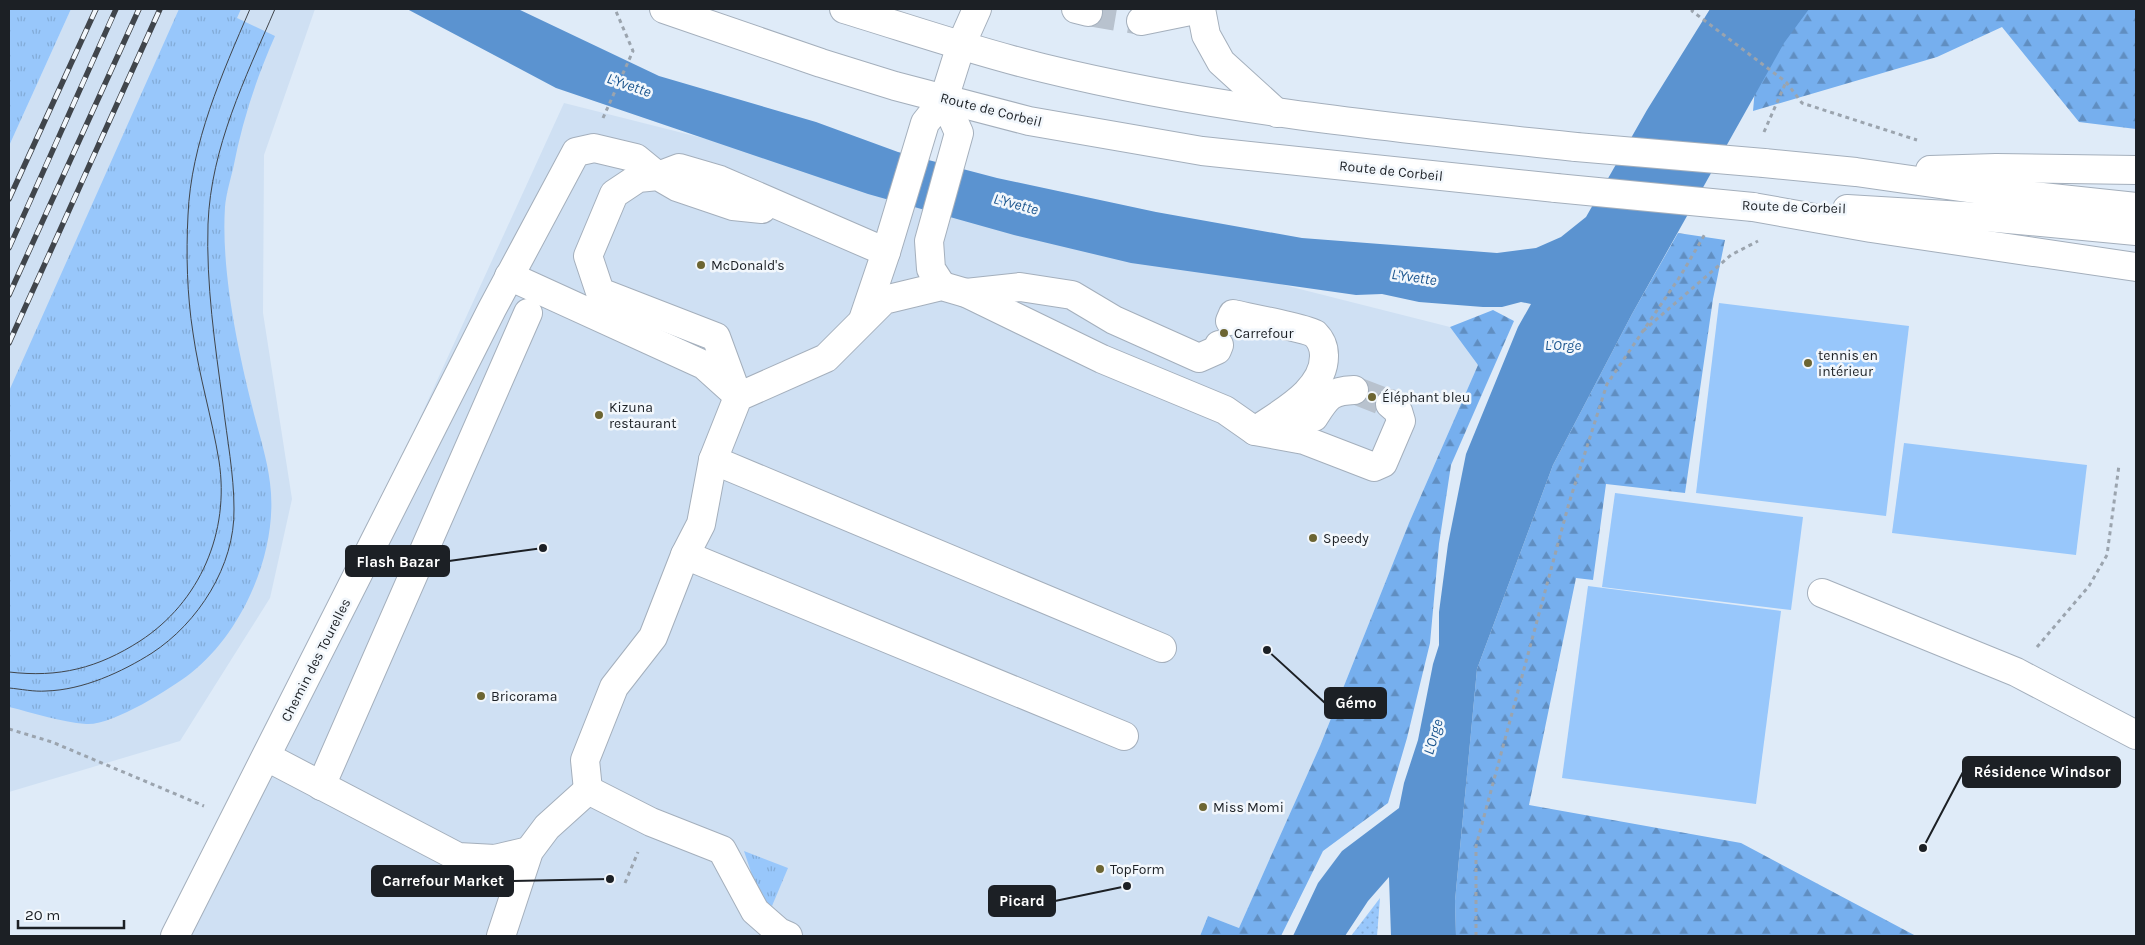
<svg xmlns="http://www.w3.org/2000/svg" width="2145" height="945" font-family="Karla,sans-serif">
	<defs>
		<pattern id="grass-tufts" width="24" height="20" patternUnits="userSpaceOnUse" patternTransform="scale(1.25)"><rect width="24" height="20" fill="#98c7fb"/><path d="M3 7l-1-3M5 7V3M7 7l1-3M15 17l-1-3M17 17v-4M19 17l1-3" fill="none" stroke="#82abd7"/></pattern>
		<pattern id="forest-firs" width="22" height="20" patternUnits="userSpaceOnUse" patternTransform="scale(1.25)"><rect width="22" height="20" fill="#76afee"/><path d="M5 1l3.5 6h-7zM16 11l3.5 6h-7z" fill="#608ec1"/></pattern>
		<pattern id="garden-dots" width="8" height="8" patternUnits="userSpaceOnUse" patternTransform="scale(1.25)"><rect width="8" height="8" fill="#98c7fb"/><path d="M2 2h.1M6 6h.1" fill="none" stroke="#82abd7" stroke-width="1.8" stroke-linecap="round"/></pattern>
	</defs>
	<rect width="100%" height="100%" fill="#dfebf8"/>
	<!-- built -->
	<g fill="#cfe0f3">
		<polygon points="71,9 315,9 264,155 263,313 292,499 270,598 180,741 9,792 9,146"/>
		<polygon points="564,103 1450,327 1478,365 1409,523 1320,746 1239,928 1208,916 1200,936 183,936"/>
	</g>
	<!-- grass -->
	<g fill="url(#grass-tufts)">
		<polygon points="9,9 71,9 9,146"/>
		<path d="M179 9H241L237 18 275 36C256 79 242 122 233 169 230 181 226 195 225 207 221 269 237 346 252 406 258 431 267 457 270 483 279 550 243 632 191 673 170 689 112 726 86 724 60 722 34 713 9 707V391Z"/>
		<polygon points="744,851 788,868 772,906 761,902"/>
	</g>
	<!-- forest -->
	<g fill="url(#forest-firs)">
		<polygon points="1762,9 2136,9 2136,129 2079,122 2002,27 1937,57 1753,111"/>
		<polygon points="1678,233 1725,240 1713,299 1685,493 1606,484 1593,580 1576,578 1529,805 1741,843 1916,936 1456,936 1455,901 1477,669 1553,465 1632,314"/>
		<polygon points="1493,310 1514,321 1451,465 1439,544 1430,643 1407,738 1388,803 1323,851 1281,936 1200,936 1208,916 1239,928 1320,746 1409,523 1478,365 1450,327"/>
	</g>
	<!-- garden -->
	<polygon fill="url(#garden-dots)" points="1380,898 1377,936 1351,936"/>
	<!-- pitch -->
	<g fill="#98c7fb">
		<polygon points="1719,303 1909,326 1886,516 1696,493"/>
		<polygon points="1904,443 2087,465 2076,555 1892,533"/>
		<polygon points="1615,493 1803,517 1791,610 1602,587"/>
		<polygon points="1588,586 1781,611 1756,804 1562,778"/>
	</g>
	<!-- water -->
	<polygon fill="#5b93d0" points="407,9 518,9 659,76 816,122 898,152 997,178 1156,212 1302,238 1497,253 1536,248 1561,237 1586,217 1647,110 1710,9 1809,9 1784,43 1632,314 1553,465 1477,669 1455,901 1456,936 1391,936 1389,877 1368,901 1345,936 1293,936 1318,883 1342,851 1399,808 1404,783 1418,740 1433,664 1439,645 1439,612 1448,544 1466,454 1518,327 1531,304 1521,302 1502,307 1483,307 1419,302 1382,294 1356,295 1131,263 1014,235 868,194 556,88"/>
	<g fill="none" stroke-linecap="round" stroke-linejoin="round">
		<!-- minor-tunnel -->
		<g stroke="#b8c2ce" stroke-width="28" stroke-dasharray="28 14" stroke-linecap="butt">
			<polyline points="1088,12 1141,21"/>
			<polyline points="1354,390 1390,404"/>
		</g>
		<defs>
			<g id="minor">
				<polyline points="1076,9 1088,12"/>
				<polyline points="1201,9 1206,35 1221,62 1277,113"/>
				<polyline points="1141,21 1200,9"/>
				<polyline points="961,45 977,9"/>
				<polyline points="509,276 704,365 734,392"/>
				<polyline points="966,293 1020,287 1072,295 1114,320 1199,358 1217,350 1219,345"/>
				<polyline points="864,317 886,252 925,123 944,99 959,133 929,241 931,269 942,286"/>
				<path d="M1230 321 1233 314C1246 317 1308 329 1315 334 1321 340 1324 346 1324 355 1325 391 1280 413 1255 431"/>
				<polyline points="738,397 716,337 600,292 588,256 614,194 638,178 658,176 677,187 733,206 762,209"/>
				<path d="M1266 429 1314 417C1327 397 1330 391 1354 390"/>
				<polyline points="713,460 1162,648"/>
				<polyline points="685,555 1124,736"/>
				<polyline points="1822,593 2016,672 2136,735"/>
				<polyline points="267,757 458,857 495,859 529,851"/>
				<polyline points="321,786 528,313"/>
				<polyline points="588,790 585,760 614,687 653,637 685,555 701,524 713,460 738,397 826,358 884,300 942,286 966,293 1102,359 1225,410 1255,431 1304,440 1374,467 1383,463 1401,421 1398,411 1390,404"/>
				<polyline points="588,790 651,822 722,850 755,911 779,932 788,936"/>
				<polyline points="175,936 492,309 576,152 594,148 636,158 658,176 679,168 720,180 886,252"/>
				<polyline points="501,936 529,851 547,827 588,790"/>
			</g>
			<g id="major">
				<polyline points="664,9 821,63 895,86 1029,121 1202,151 1556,188"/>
				<path d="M844 9C910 29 976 52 1043 68 1218 111 1397 128 1576 147"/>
				<polyline points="944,99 961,45"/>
				<polyline points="1764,163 1856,172 1995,192 2136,207"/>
				<polyline points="1930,170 1996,168 2136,170"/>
				<polyline points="1753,207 1871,228 2136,267"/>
				<polyline points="1847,209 1997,218 2136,231"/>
			</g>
		</defs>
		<!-- minor casing -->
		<use href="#minor" stroke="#a4afbc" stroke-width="30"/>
		<!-- major casing -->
		<use href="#major" stroke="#a4afbc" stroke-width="30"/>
		<!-- path -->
		<g stroke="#9ba4ae" stroke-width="3" stroke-dasharray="4 4" stroke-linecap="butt">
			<polyline points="1693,9 1692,11 1786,82 1802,103 1917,140"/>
			<polyline points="603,118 633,51 615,9"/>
			<polyline points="1764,132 1786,82"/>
			<polyline points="1643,331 1731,255 1758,241"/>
			<polyline points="2037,647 2089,586 2107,555 2119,465"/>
			<polyline points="9,729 52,742 204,806"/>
			<polyline points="625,883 638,852"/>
			<polyline points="1476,936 1476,846 1569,503 1607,384 1681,275 1705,234"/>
		</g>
		<!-- minor -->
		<use href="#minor" stroke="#fff" stroke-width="28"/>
		<!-- major -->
		<use href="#major" stroke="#fff" stroke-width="28"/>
		<!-- tram -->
		<g stroke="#40454b" stroke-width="1">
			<path d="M9 672C59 678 98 668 140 641 200 602 230 532 219 461 212 418 199 376 193 333 187 295 186 254 188 215 191 143 222 74 250 9"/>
			<path d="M9 688C21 689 34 692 46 691 83 690 122 672 152 653 198 623 235 566 234 509 234 474 227 439 223 404 215 345 206 284 208 224 211 147 245 79 275 9"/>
		</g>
		<defs>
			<g id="rail">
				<polyline points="9,199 96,9"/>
				<polyline points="9,248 116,9"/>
				<polyline points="9,295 139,9"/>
				<polyline points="9,343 160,9"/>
			</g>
		</defs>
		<!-- rail casing -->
		<use href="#rail" stroke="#40454b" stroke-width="5.5"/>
		<!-- rail -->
		<use href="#rail" stroke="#f2f7fc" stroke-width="4" stroke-dasharray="11" stroke-linecap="butt"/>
		<defs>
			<g id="major-bridge">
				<polyline points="1576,147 1764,163"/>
				<polyline points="1556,188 1753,207"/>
			</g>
		</defs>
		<!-- major-bridge casing -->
		<use href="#major-bridge" stroke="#a4afbc" stroke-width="30" stroke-linecap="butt"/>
		<!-- major-bridge -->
		<use href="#major-bridge" stroke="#fff" stroke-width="28"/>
	</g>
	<!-- markers -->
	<g fill="#6c6532" stroke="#f2f7fc" stroke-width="2">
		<circle cx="701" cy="265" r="5"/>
		<circle cx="1224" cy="333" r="5"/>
		<circle cx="1808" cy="363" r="5"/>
		<circle cx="1372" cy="397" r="5"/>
		<circle cx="599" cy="415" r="5"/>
		<circle cx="1313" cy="538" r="5"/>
		<circle cx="481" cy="696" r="5"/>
		<circle cx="1203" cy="807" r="5"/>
		<circle cx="1100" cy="869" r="5"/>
	</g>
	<g text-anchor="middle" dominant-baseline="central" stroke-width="5" stroke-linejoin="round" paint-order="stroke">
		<!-- street labels -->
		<g font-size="14" fill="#1c2025" stroke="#f2f7fc">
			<text transform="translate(991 110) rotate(14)">Route de Corbeil</text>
			<text transform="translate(1391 171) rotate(6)">Route de Corbeil</text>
			<text transform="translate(1794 207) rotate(2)">Route de Corbeil</text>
			<text transform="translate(316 660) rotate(-63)">Chemin des Tourelles</text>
		</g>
		<!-- poi labels -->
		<g font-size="14" fill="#1c2025" stroke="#f2f7fc" text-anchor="start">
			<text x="711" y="265">McDonald's</text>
			<text x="1234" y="333">Carrefour</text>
			<text x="1818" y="355">tennis en<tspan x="1818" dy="16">intérieur</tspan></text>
			<text x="1382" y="397">Éléphant bleu</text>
			<text x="609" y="407">Kizuna<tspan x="609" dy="16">restaurant</tspan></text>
			<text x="1323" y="538">Speedy</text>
			<text x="491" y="696">Bricorama</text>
			<text x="1213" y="807">Miss Momi</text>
			<text x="1110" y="869">TopForm</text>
		</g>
		<!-- water labels -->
		<g font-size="15" font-style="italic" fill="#1c568f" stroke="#f2f7fc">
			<text transform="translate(629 85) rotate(19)">L'Yvette</text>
			<text transform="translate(1016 204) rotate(15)">L'Yvette</text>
			<text transform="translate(1414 277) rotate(8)">L'Yvette</text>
			<text x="1563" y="345">L'Orge</text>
			<text transform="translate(1433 737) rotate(-74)">L'Orge</text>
		</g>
	</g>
	<!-- callouts -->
	<path fill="none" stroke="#1c2025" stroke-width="2" d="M543 548L449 561M1267 650L1325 703M1923 848L1963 772M610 879L513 881M1127 886L1055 901"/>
	<g fill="#1c2025" stroke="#f2f7fc" stroke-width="2">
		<circle cx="543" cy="548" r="5"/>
		<circle cx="1267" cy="650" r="5"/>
		<circle cx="1923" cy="848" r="5"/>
		<circle cx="610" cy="879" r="5"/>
		<circle cx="1127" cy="886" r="5"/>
	</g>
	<g fill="#1c2025" stroke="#1c2025" stroke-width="2">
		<rect x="346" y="546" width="103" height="30" rx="5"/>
		<rect x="1325" y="688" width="61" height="30" rx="5"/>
		<rect x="1963" y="757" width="157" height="30" rx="5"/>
		<rect x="372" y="866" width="141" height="30" rx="5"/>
		<rect x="989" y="886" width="66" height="30" rx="5"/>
	</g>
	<g font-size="15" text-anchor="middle" font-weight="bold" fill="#fff">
		<text x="398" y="567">Flash Bazar</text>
		<text x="1356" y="708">Gémo</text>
		<text x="2042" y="777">Résidence Windsor</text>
		<text x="443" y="886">Carrefour Market</text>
		<text x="1022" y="906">Picard</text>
	</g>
	<!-- border -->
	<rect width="2145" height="945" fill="none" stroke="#1c2025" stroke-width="20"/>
	<!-- scale -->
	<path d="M18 920v8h106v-8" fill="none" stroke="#1c2025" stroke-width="2.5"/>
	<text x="25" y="920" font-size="15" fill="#1c2025" stroke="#f2f7fc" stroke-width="4" paint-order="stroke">20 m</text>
</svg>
